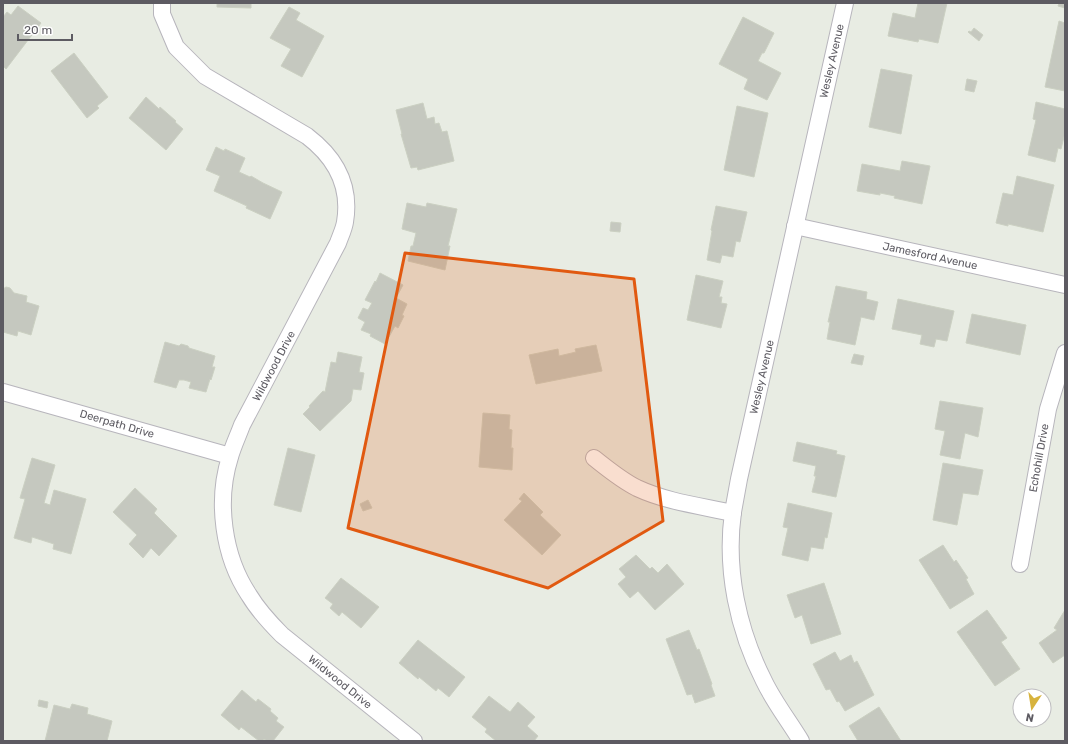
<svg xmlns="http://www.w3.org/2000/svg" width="1068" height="744" font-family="Rubik,sans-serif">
	<rect width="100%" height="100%" fill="#e8ece3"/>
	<!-- building -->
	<g fill="#c5c8bf" stroke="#cbd0c2">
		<polygon points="217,3 251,3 251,8 217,7"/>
		<polygon points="918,3 947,3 938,43 919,39 918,42 888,36 893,13 915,18"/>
		<polygon points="1059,3 1065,3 1065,8 1058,6"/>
		<polygon points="18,6 41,23 6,69 3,66 3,17 7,12 11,15"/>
		<polygon points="289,7 300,13 296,20 324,36 302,77 281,66 291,49 270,38"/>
		<polygon points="743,17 774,33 764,53 762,53 758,61 781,73 767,100 744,89 748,79 719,64"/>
		<polygon points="1059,21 1065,23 1065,91 1045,87"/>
		<polygon points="974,28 983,35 979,41 968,32 969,31 971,32"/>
		<polygon points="74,53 108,97 97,106 99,108 87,118 51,71"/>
		<polygon points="881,69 912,75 901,134 869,127"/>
		<polygon points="967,79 977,81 974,92 965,90"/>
		<polygon points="146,97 159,109 160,107 176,121 175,122 183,129 166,150 129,118"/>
		<polygon points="1036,102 1065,109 1065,133 1061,149 1058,148 1055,162 1028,155 1036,120 1033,119"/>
		<polygon points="423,103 427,119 434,117 435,124 439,123 442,132 447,131 454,161 418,170 417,167 411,168 401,134 402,134 396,110"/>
		<polygon points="737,106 768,113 754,177 724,170"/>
		<polygon points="216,147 224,151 225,149 245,158 239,172 250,177 251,176 263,183 282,192 270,219 246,208 247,206 214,191 220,176 206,170"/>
		<polygon points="902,161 930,166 922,204 894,198 895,196 880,193 880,195 857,191 862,164 900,171"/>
		<polygon points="1017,176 1054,185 1043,232 1008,224 1008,226 996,223 1003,193 1013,195"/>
		<polygon points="407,203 426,207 427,203 457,209 448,246 450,246 445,270 408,261 411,246 413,246 416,233 402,229"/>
		<polygon points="716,206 747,212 740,242 736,241 733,257 722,255 720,263 707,260 712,231 711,230"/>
		<polygon points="611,222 621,223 620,232 610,231"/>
		<polygon points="380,273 403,285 396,298 407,304 402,315 404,316 398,328 395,326 385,344 370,336 371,334 361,330 365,322 358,318 363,308 368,310 372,303 365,300 375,281 376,282"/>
		<polygon points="696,275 723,281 719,297 722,297 721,303 727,304 721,328 687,320"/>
		<polygon points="836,286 867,292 866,299 878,302 874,320 861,317 855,345 827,339 830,322 828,322"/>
		<polygon points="6,287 10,288 14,293 27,296 26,302 39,306 31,335 18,331 17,336 3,332 3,289"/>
		<polygon points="898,299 954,311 947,341 936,339 934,347 920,344 922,335 892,329"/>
		<polygon points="972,314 1026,325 1020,355 966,343"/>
		<polygon points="165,342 179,346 181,344 188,346 189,348 215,356 212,367 215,367 211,380 210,379 206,392 189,388 191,382 184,380 179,380 176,388 154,382"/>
		<polygon points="596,345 602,371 536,384 529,355 558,349 559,356 576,352 575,349"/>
		<polygon points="338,352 362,357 359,372 364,373 361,390 353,389 351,401 320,431 303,414 310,407 309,406 323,391 325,392 331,362 336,363"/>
		<polygon points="854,354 864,356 862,365 851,363"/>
		<polygon points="940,401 983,408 978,437 965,433 960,459 940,455 945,431 935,429"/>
		<polygon points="483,413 510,415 509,429 512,430 511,448 513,448 512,470 479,467"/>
		<polygon points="797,442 837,451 836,454 845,456 836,497 812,492 816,476 814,476 816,466 793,461"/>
		<polygon points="288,448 315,455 301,512 274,505"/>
		<polygon points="32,458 55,465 44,503 50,505 54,490 86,499 71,554 53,549 54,544 32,537 31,543 14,538 25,499 20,498"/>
		<polygon points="943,463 983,470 978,495 963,493 957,525 933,520"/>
		<polygon points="135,488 157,509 154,513 177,536 159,556 151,548 143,558 129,544 137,535 113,512"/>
		<polygon points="524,493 543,512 540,515 561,535 542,555 504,520 522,501 519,499"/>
		<polygon points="368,500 372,508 363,511 360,504"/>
		<polygon points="788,503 832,513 827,538 825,537 823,549 811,547 808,561 782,555 788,528 783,527"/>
		<polygon points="943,545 954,562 956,560 968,578 966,579 974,594 950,609 919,560"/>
		<polygon points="636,555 650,569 652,567 658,573 667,564 684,584 655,610 638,591 630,598 618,584 626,577 619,569"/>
		<polygon points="341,578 379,607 361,628 342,612 339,616 330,608 333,604 325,598"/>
		<polygon points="824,583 841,634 811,644 802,615 795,618 787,595"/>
		<polygon points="987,610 1007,638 1001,642 1020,669 995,686 957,632"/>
		<polygon points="1065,610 1065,655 1053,663 1039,643 1057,630 1054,628"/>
		<polygon points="689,630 697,650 699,649 712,684 711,685 715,696 695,703 692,694 687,695 666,639"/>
		<polygon points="418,640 465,677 449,697 438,688 436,691 419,677 418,679 399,663"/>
		<polygon points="835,652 840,661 851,655 854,663 857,661 874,695 845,711 839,701 837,702 830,689 826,690 813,664"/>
		<polygon points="242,690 256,702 258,699 271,709 270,711 278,718 276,721 284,727 273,741 267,741 264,739 262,741 259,741 241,727 239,730 221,715"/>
		<polygon points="489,696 510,712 518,702 535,717 527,726 538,736 534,741 496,741 485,732 487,729 472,717"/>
		<polygon points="39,700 48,702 47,708 38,706"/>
		<polygon points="72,704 88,708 87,714 112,721 107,741 45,741 54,705 70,709"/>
		<polygon points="879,707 901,741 858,741 849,726"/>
	</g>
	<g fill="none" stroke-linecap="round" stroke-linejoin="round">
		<defs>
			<g id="minor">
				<path d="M162 3V14L176 47 205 76 307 136C336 158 351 186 345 222 344 229 340 237 338 243L242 425C238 436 233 446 230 457 216 501 223 556 249 595 258 610 270 623 282 635L414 741"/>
				<polyline points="795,226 1065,285"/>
				<polyline points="3,392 230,456"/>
				<path d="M594 458C608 469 621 480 637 488 667 502 701 506 733 513"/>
				<polyline points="1020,564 1048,409 1065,353"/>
				<path d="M801 741C789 721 774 702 764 681 738 630 725 570 733 512 735 501 737 490 739 479L845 3"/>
			</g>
		</defs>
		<!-- minor casing -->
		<use href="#minor" stroke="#b7b5bc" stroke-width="18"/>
		<!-- minor -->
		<use href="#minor" stroke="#fff" stroke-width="16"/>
	</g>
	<!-- marked area -->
	<path fill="#e15910" fill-opacity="0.2" stroke="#e15910" stroke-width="3" stroke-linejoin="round" d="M405 253 634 279 663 521 548 588 348 528Z"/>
	<g text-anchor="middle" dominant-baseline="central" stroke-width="4" stroke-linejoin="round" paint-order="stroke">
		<!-- street labels -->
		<g font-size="11" fill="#5d5b62" stroke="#fff">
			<text transform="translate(832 61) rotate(-77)">Wesley Avenue</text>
			<text transform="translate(930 256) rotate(12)">Jamesford Avenue</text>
			<text transform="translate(274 366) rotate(-62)">Wildwood Drive</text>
			<text transform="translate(762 377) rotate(-77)">Wesley Avenue</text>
			<text transform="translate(117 424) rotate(16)">Deerpath Drive</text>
			<text transform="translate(1039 458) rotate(-80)">Echohill Drive</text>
			<text transform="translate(340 682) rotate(39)">Wildwood Drive</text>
		</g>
	</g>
	<!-- border -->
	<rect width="1068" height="744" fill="none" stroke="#5d5b62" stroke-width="8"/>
	<!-- north arrow -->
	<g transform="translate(1032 708) rotate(192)"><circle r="19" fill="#ffffff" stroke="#bebdc0"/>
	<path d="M0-3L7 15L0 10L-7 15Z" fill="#d7b33d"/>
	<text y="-6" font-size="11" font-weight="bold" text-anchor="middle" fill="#5d5b62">N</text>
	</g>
	<!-- scale -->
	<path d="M18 34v6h54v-6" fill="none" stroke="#5d5b62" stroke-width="2"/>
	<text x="24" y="34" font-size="12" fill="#5d5b62" stroke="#ffffff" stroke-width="3" paint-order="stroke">20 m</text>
</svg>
